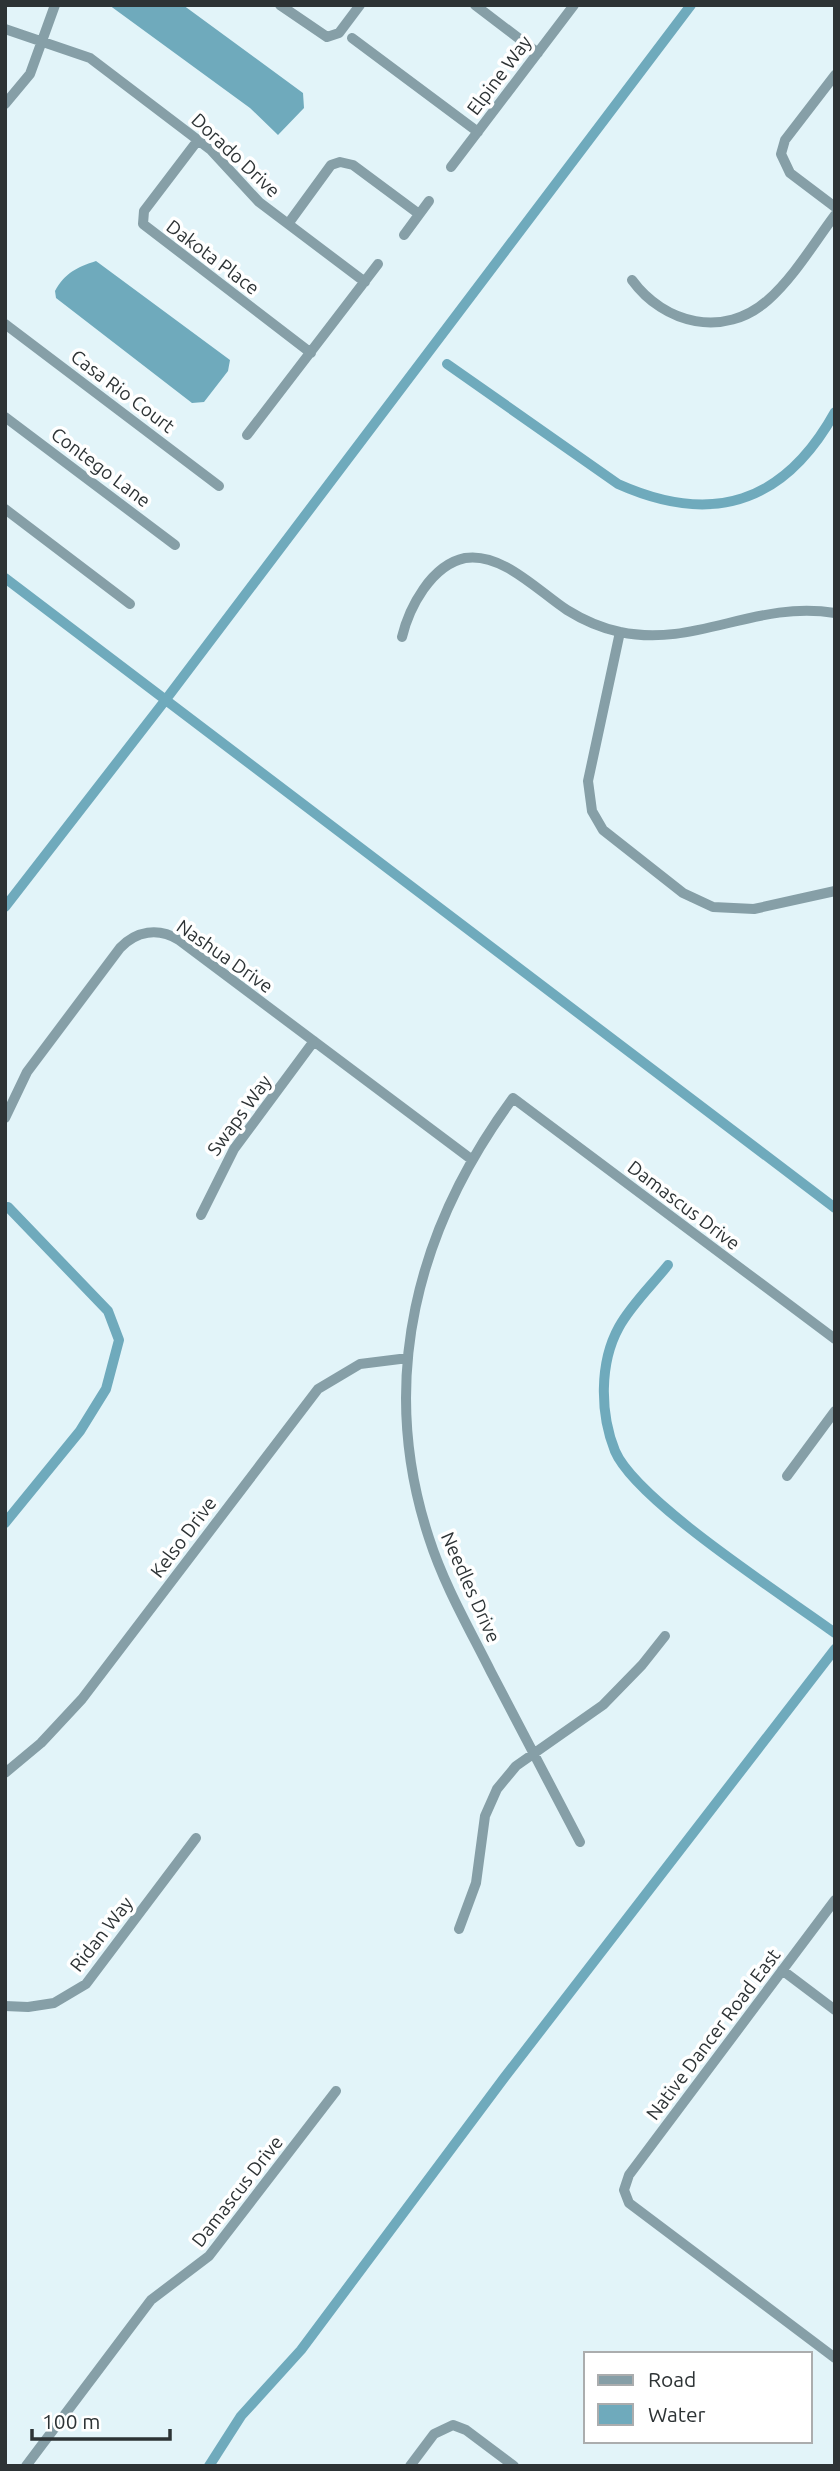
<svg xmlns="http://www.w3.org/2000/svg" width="840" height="2471" font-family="Ubuntu,sans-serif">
<rect width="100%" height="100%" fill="#e2f4f9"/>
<path fill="#6faabc" d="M109,5H183L303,93L304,108L278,135L250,108Z
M96,261L230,360L228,371L204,402L192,403L56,298L55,291C65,273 77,267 96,261Z"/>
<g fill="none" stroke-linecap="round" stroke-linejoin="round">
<path stroke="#6faabc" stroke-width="10" d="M447,364L618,484C712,526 784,504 835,412
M5,578L835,1208
M5,907L167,698L691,5
M668,1265C652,1285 631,1305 619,1327C599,1363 600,1414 615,1451C636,1501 786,1597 835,1633
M5,1523L80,1431L106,1389L119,1340L108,1311L8,1207
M209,2466L241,2416L301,2350L504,2078L835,1649"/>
<path stroke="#869fa7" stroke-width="10" d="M280,5L327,37L339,33L360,5
M475,5L538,53
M5,29L90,58L211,150L259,202L365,282
M352,38L478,132
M835,75L785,140L781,154L790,173L835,207
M5,104L30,74L55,5
M198,140L144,211L143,224L311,353
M451,167L574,5
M288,224L331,165L340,162L353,165L419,214
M404,235L429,201
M632,280C664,324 724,339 768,300C794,277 814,243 835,215
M5,324L219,486
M5,417L175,545
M247,435L378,264
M5,509L130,604
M620,632L588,781L592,811L603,830L683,893L713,907L754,909L835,891
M402,637C409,608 431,565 465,558C502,552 538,591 567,610C583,620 601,628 620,632C696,648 755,600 835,613
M5,1118L27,1072L120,948C136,931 158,927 179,940L471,1159
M201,1215L234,1149L314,1041
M787,1476L835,1411
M5,1773L41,1743L82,1699L318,1389L360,1364L408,1358
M580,1842C550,1785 521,1729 491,1672C469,1628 444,1585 429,1538C377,1380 417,1228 513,1098L835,1339
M835,1900L629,2175L624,2190L629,2203L835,2358
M459,1929L476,1883L485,1816L497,1789L516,1766L603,1705L642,1665L665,1636
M782,1970L835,2010
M5,2006L28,2007L54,2003L86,1984L196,1838
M26,2466L151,2300L209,2256L336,2091
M410,2466L434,2434L453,2425L466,2430L514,2466"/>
</g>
<g text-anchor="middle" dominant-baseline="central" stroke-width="7" stroke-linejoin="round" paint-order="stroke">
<g font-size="19" fill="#2d3335" stroke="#fff">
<text transform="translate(499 75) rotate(-53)">Elpine Way</text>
<text transform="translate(236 155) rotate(43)">Dorado Drive</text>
<text transform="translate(213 257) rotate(37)">Dakota Place</text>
<text transform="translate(123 391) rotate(37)">Casa Rio Court</text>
<text transform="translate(101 467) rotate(37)">Contego Lane</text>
<text transform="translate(225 956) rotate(35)">Nashua Drive</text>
<text transform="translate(239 1115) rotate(-54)">Swaps Way</text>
<text transform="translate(684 1205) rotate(37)">Damascus Drive</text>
<text transform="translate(183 1537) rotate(-53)">Kelso Drive</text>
<text transform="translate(471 1587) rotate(66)">Needles Drive</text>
<text transform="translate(101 1934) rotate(-52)">Ridan Way</text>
<text transform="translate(713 2034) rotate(-53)">Native Dancer Road East</text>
<text transform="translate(237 2191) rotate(-52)">Damascus Drive</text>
</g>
</g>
<rect width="840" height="2471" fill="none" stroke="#2d3335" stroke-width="14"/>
<rect x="584" y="2352" width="228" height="91" fill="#ffffff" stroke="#abadae" stroke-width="2"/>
<rect x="598" y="2375" width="35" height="10" fill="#869fa7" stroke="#abadae" stroke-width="2"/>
<text x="648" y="2387" font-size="21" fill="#2d3335">Road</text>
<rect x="598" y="2404" width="35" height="21" fill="#6faabc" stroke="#abadae" stroke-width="2"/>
<text x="648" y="2422" font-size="21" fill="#2d3335">Water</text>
<path d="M32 2429v10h138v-10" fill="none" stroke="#2d3335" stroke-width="3.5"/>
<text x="42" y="2429" font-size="21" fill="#2d3335" stroke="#ffffff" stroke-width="5" paint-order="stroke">100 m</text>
</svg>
